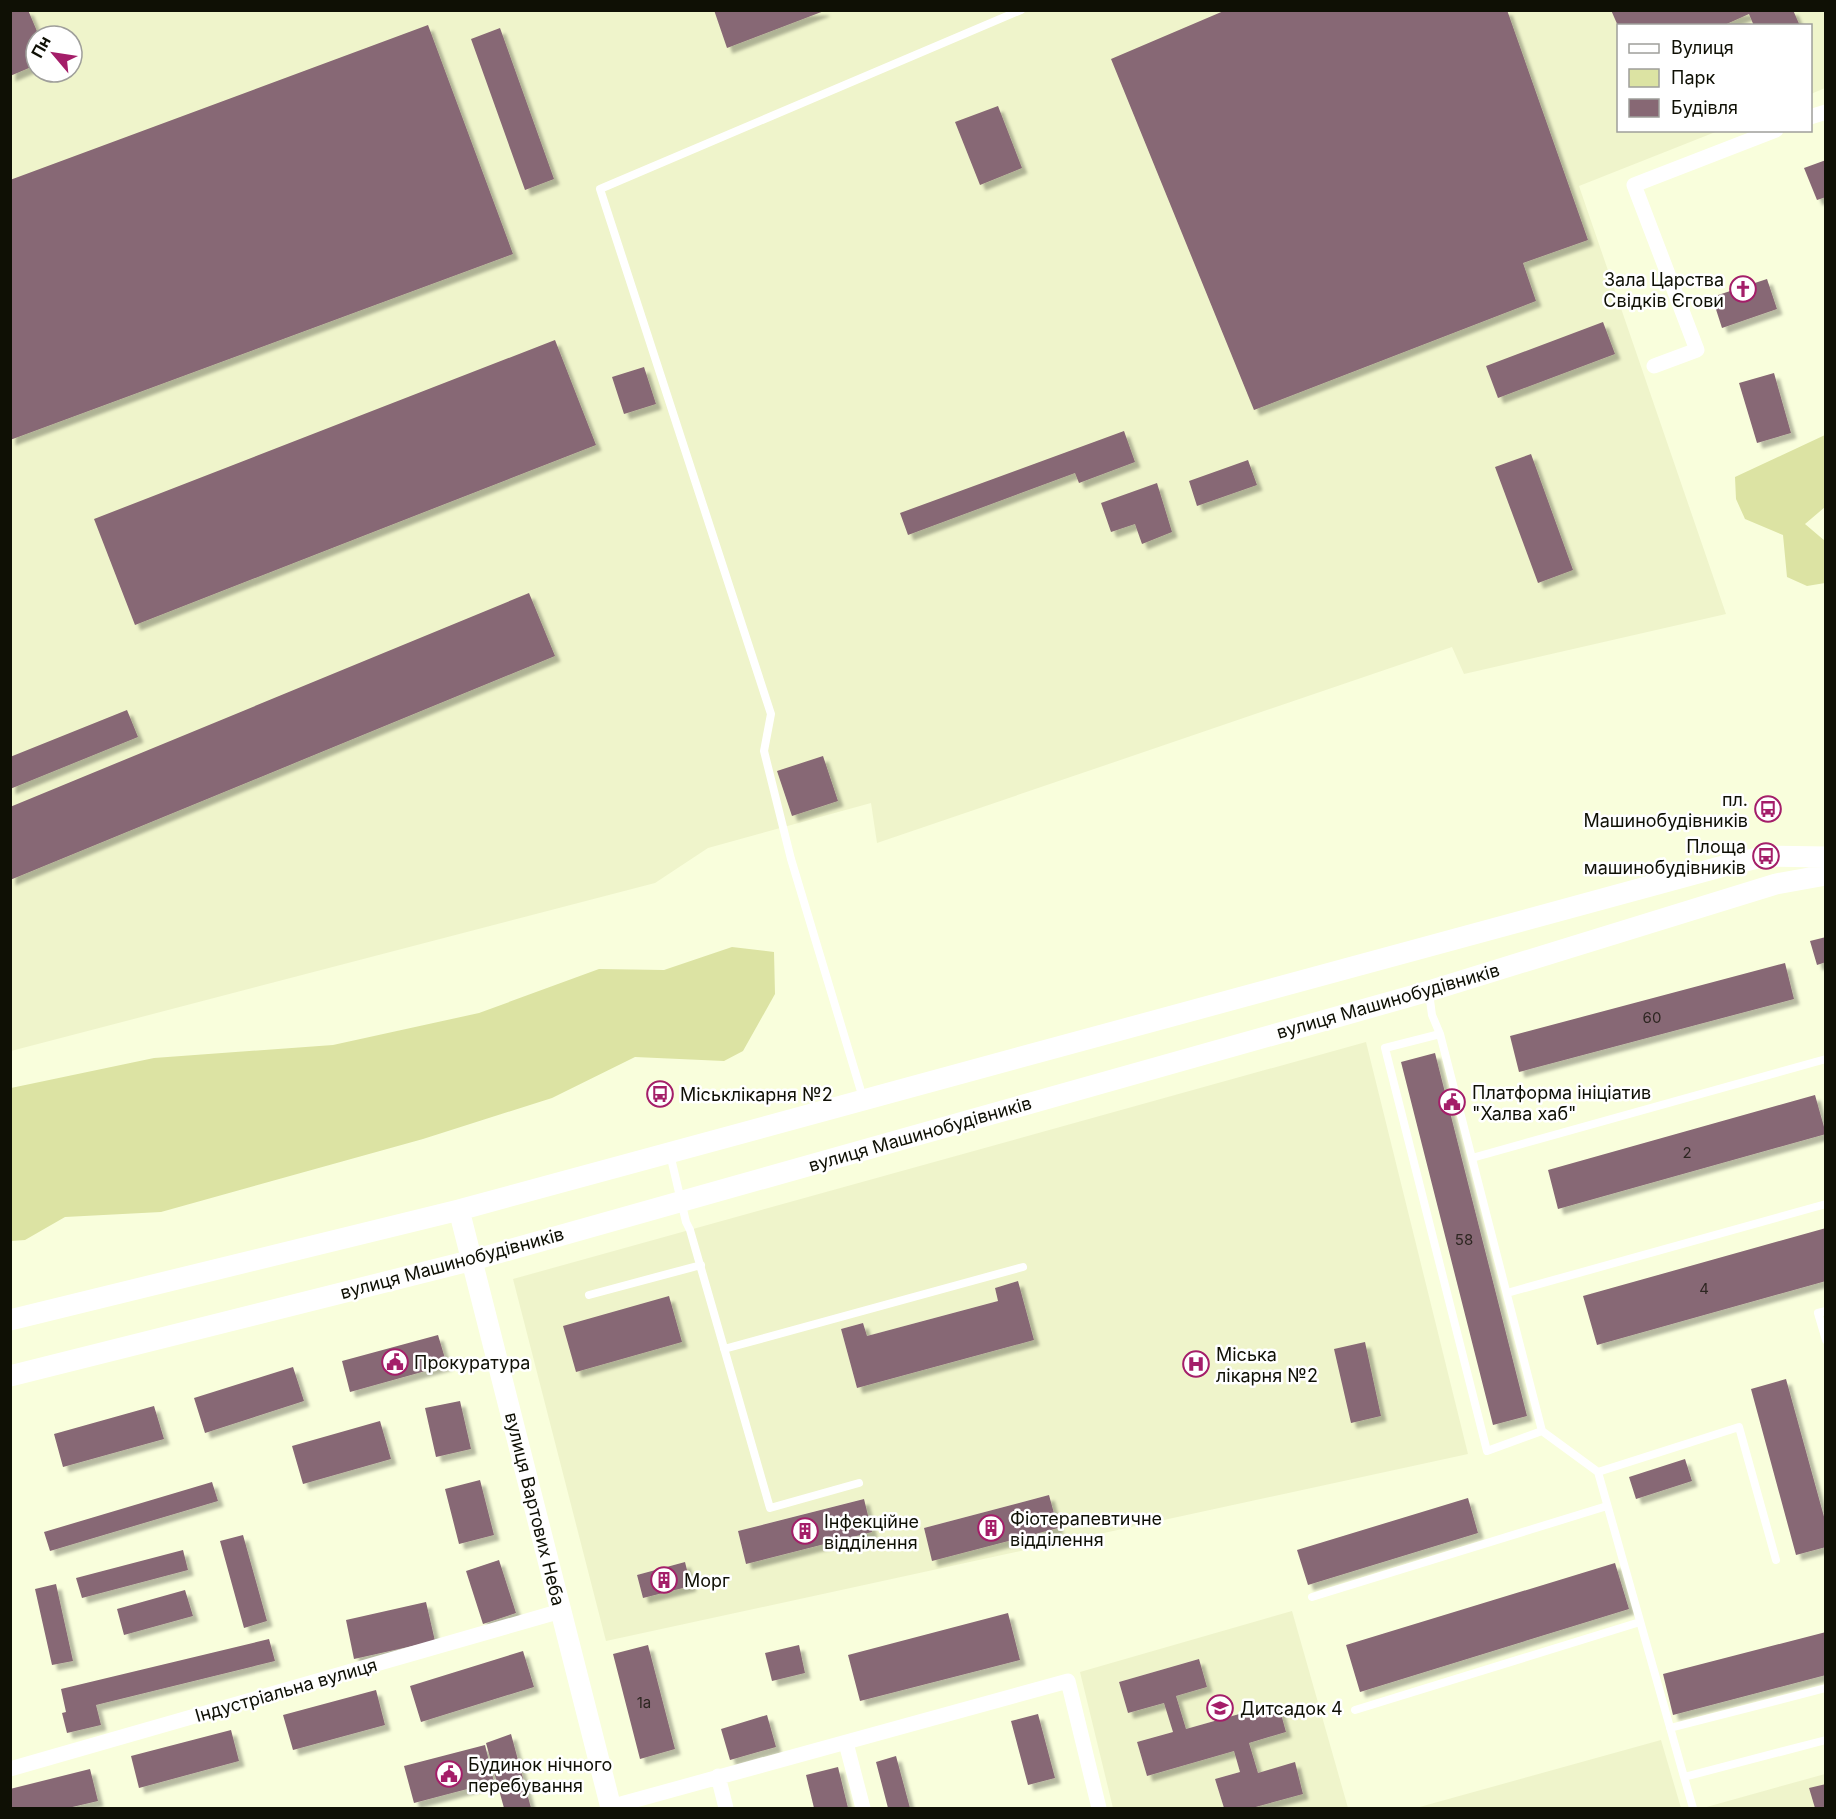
<svg xmlns="http://www.w3.org/2000/svg" width="1836" height="1819" font-family="Inter,sans-serif">
<defs>
<filter id="shadow"><feDropShadow dx="5.5" dy="5.5" stdDeviation="1.5" flood-color="#0004"/></filter>
</defs>
<rect width="100%" height="100%" fill="#f9fedc"/>
<path fill="#eff4cb" fill-rule="evenodd" d="M11,11H1825V88L1811,94L1810,26H1618V130L1718,131L1579,186L1726,614L1464,674L1452,647L877,843L871,803L708,848L655,883L11,1051ZM36,36H72V72H36Z
M1366,1042L1468,1454L606,1641L513,1279ZM1018,1281L1034,1340L857,1388L841,1329L863,1323L867,1336L998,1301L995,1288ZM1049,1495L1058,1528L932,1560L924,1528ZM863,1499L872,1532L746,1564L738,1531ZM685,1562L691,1586L643,1598L637,1575Z
M1292,1611L1348,1808H1252L1303,1793L1295,1763L1258,1773L1249,1743L1286,1732L1278,1703L1186,1729L1176,1696L1207,1687L1199,1659L1119,1682L1128,1713L1165,1703L1173,1732L1137,1742L1147,1776L1234,1751L1240,1772L1215,1779L1224,1808H1113L1080,1672Z
M1661,1740L1681,1808H1416Z
M1825,1774V1808H1703Z"/>
<path fill="#dce3a3" d="M1825,435V507L1805,524L1825,541V583L1807,586L1787,577L1783,535L1745,519L1736,499L1735,477Z
M732,947L774,952L775,994L743,1051L724,1061L635,1057L552,1098L423,1139L161,1212L65,1217L25,1240L11,1241V1088L154,1058L333,1045L479,1013L599,969L664,970Z"/>
<path fill="#876874" filter="url(#shadow)" d="M10,10H28L39,36H36V65L10,76Z
M714,10H824V11L727,48Z
M1226,10H1507L1588,240L1523,263L1536,301L1254,410L1111,59Z
M1611,10H1793L1800,26H1754L1749,14L1722,26H1618Z
M428,25L513,254L10,440V180Z
M500,28L554,179L525,190L471,39Z
M998,106L1022,168L980,185L955,122Z
M1826,160V197L1817,200L1804,168Z
M1767,279L1777,309L1722,328L1712,297Z
M1603,322L1615,354L1498,398L1486,366Z
M555,340L596,445L135,625L94,519Z
M644,367L656,404L624,414L612,377Z
M1774,373L1791,433L1757,443L1739,383Z
M1124,431L1135,462L1079,483L1075,473L908,535L900,513Z
M1531,454L1573,570L1538,583L1495,467Z
M1248,460L1257,485L1197,506L1189,481Z
M1157,483L1172,532L1142,544L1135,524L1111,532L1101,503Z
M529,593L555,656L10,880V807Z
M127,710L138,737L10,789V757Z
M823,756L838,801L792,816L777,771Z
M1826,937V962L1817,965L1810,941Z
M1785,963L1794,999L1519,1072L1510,1036Z
M1435,1053L1527,1416L1493,1425L1401,1062Z
M1815,1095L1826,1134L1558,1209L1548,1170Z
M1826,1228V1281L1597,1345L1583,1296Z
M1018,1281L1034,1340L857,1388L841,1329L863,1323L867,1336L998,1301L995,1288Z
M669,1296L682,1342L576,1372L563,1326Z
M438,1335L447,1365L350,1392L342,1361Z
M1365,1342L1381,1416L1351,1423L1334,1349Z
M293,1367L304,1401L205,1433L194,1398Z
M1786,1379L1826,1524V1547L1796,1555L1751,1389Z
M460,1401L471,1449L436,1457L425,1408Z
M154,1406L164,1439L63,1467L54,1434Z
M380,1421L391,1459L303,1484L292,1446Z
M1685,1459L1692,1481L1636,1499L1629,1477Z
M480,1480L494,1535L459,1544L445,1489Z
M212,1482L218,1501L50,1551L44,1532Z
M1049,1495L1058,1528L932,1561L924,1528Z
M1468,1498L1478,1533L1308,1585L1297,1550Z
M864,1499L872,1532L746,1564L738,1531Z
M243,1535L267,1621L244,1628L220,1541Z
M183,1550L188,1570L82,1598L76,1578Z
M499,1560L516,1613L483,1624L466,1571Z
M685,1562L691,1586L643,1598L637,1575Z
M1615,1563L1629,1609L1360,1692L1346,1645Z
M56,1584L73,1661L52,1665L35,1589Z
M185,1590L193,1616L124,1635L117,1609Z
M426,1602L435,1641L354,1659L346,1620Z
M1008,1613L1020,1660L860,1701L848,1655Z
M1826,1632V1675L1673,1715L1663,1674Z
M269,1639L275,1661L96,1705L101,1725L67,1733L62,1713L66,1712L61,1689Z
M648,1645L675,1749L640,1759L613,1654Z
M799,1645L805,1673L772,1681L765,1653Z
M523,1651L534,1687L421,1722L410,1686Z
M1199,1659L1207,1687L1176,1696L1186,1729L1278,1703L1286,1732L1249,1743L1258,1773L1295,1762L1303,1794L1252,1808H1224L1215,1779L1240,1772L1234,1751L1147,1776L1137,1742L1173,1732L1164,1703L1128,1713L1119,1682Z
M376,1690L385,1725L293,1750L283,1715Z
M1038,1714L1055,1778L1028,1785L1011,1721Z
M767,1715L776,1747L730,1760L721,1729Z
M231,1730L239,1761L139,1788L131,1756Z
M511,1734L531,1808H504L486,1743Z
M485,1745L494,1782L414,1803L404,1766Z
M896,1756L910,1808H888L876,1762Z
M838,1767L848,1808H814L806,1775Z
M90,1769L98,1801L68,1808H10V1789Z
M1826,1784V1808H1815L1809,1788Z"/>
<g fill="none" stroke-linecap="round" stroke-linejoin="round">
<path stroke="#fff" stroke-width="8" d="M1429,993L1432,1015L1440,1034L1542,1431L1598,1472
M1440,1034L1385,1048L1487,1451L1542,1431
M863,1098L791,859L764,751L771,714L600,189L1021,10
M670,1154L686,1222L690,1230L770,1508L859,1483
M1472,1158L1826,1059
M1507,1293L1826,1204
M589,1295L701,1265
M1826,1311L1818,1313L1826,1340
M724,1349L1023,1267
M1776,1560L1739,1427L1598,1472L1684,1777L1826,1740
M1312,1597L1607,1506
M1355,1710L1640,1622
M1670,1728L1826,1688
M1684,1777L1693,1808"/>
<path stroke="#fff" stroke-width="15" d="M1810,117L1826,112
M1654,366L1697,350L1634,185L1776,130
M846,1743L863,1808
M10,1769L561,1611
M718,1776L726,1808
M610,1807L1068,1681L1099,1808"/>
<path stroke="#fff" stroke-width="21" d="M459,1210L611,1808
M10,1320L459,1210L1720,867L1766,856L1826,857
M10,1376L477,1259L1429,991L1776,884L1826,875"/>
</g>
<defs>
<g id="church-ring" transform="scale(1.35)"><circle r="9.5" fill="#fff" stroke="#a41e69" stroke-width="1.5"/><path d="M-1.2-6h2.4v3.5h3.3v2.4h-3.3V6h-2.4V-.1h-3.3v-2.4h3.3Z" fill="#a41e69"/></g>
<g id="bus-ring" transform="scale(1.35)"><circle r="9.5" fill="#fff" stroke="#a41e69" stroke-width="1.5"/><path d="M-5-6H5V4H4V6H2V4H-2V6H-4V4H-5ZM-3.5-4V0h7V-4ZM-3.5 1.2v1.5H-2V1.2ZM2 1.2v1.5H3.5V1.2Z" fill="#a41e69"/></g>
<g id="civic-ring" transform="scale(1.35)"><circle r="9.5" fill="#fff" stroke="#a41e69" stroke-width="1.5"/><path d="M-.6-6.5H3V-4.5H.6V-3L4-1V1h2V6H-6V1h2V-1L-.6-3ZM-1.2 2.5V6h2.4V2.5Z" fill="#a41e69"/></g>
<g id="hospital-ring" transform="scale(1.35)"><circle r="9.5" fill="#fff" stroke="#a41e69" stroke-width="1.5"/><path d="M-5-5h3v3.5h4V-5h3V5h-3V1.5h-4V5h-3Z" fill="#a41e69"/></g>
<g id="building-ring" transform="scale(1.35)"><circle r="9.5" fill="#fff" stroke="#a41e69" stroke-width="1.5"/><path d="M-4-6H4V6H1V3H-1V6H-4ZM-2.5-4.3h1.7v1.8h-1.7ZM.8-4.3h1.7v1.8H.8ZM-2.5-1h1.7V.8h-1.7ZM.8-1h1.7V.8H.8Z" fill="#a41e69"/></g>
<g id="school-ring" transform="scale(1.35)"><circle r="9.5" fill="#fff" stroke="#a41e69" stroke-width="1.5"/><path d="M0-5L7-2L0 1L-7-2ZM-4 1L0 2.5L4 1V4Q0 6-4 4Z" fill="#a41e69"/></g>
</defs>
<g fill-rule="evenodd">
<use href="#church-ring" x="1743" y="289"/>
<use href="#bus-ring" x="1768" y="809"/>
<use href="#bus-ring" x="1766" y="856"/>
<use href="#bus-ring" x="660" y="1094"/>
<use href="#civic-ring" x="1452" y="1102"/>
<use href="#civic-ring" x="395" y="1362"/>
<use href="#hospital-ring" x="1196" y="1364"/>
<use href="#building-ring" x="991" y="1528"/>
<use href="#building-ring" x="805" y="1531"/>
<use href="#building-ring" x="664" y="1580"/>
<use href="#school-ring" x="1220" y="1708"/>
<use href="#civic-ring" x="449" y="1774"/>
</g>
<g text-anchor="middle" dominant-baseline="central" stroke-width="5" stroke-linejoin="round" paint-order="stroke">
<g font-size="15" fill="#2d2621">
<text x="1652" y="1017">60</text>
<text x="1687" y="1152">2</text>
<text x="1464" y="1239">58</text>
<text x="1704" y="1288">4</text>
<text x="644" y="1702">1а</text>
</g>
<g font-size="18" fill="#0f1005" stroke="#fff" text-anchor="start">
<text x="1724" y="279" text-anchor="end">Зала Царства<tspan x="1724" dy="21">Свідків Єгови</tspan></text>
<text x="1748" y="799" text-anchor="end">пл.<tspan x="1748" dy="21">Машинобудівників</tspan></text>
<text x="1746" y="846" text-anchor="end">Площа<tspan x="1746" dy="21">машинобудівників</tspan></text>
<text x="1472" y="1092">Платформа ініціатив<tspan x="1472" dy="21">"Халва хаб"</tspan></text>
<text x="680" y="1094">Міськлікарня №2</text>
<text x="1216" y="1354">Міська<tspan x="1216" dy="21">лікарня №2</tspan></text>
<text x="414" y="1362">Прокуратура</text>
<text x="1010" y="1518">Фіотерапевтичне<tspan x="1010" dy="21">відділення</tspan></text>
<text x="824" y="1521">Інфекційне<tspan x="824" dy="21">відділення</tspan></text>
<text x="684" y="1580">Морг</text>
<text x="1240" y="1708">Дитсадок 4</text>
<text x="468" y="1764">Будинок нічного<tspan x="468" dy="21">перебування</tspan></text>
</g>
<g font-size="18" fill="#0f1005" stroke="#fff">
<text transform="translate(1388 1001) rotate(-16)">вулиця Машинобудівників</text>
<text transform="translate(920 1134) rotate(-16)">вулиця Машинобудівників</text>
<text transform="translate(452 1263) rotate(-15)">вулиця Машинобудівників</text>
<text transform="translate(535 1509) rotate(76)">вулиця Вартових Неба</text>
<text transform="translate(286 1690) rotate(-16)">Індустріальна вулиця</text>
</g>
</g>
<rect width="1836" height="1819" fill="none" stroke="#0f1005" stroke-width="24"/>
<rect x="1617" y="24" width="195" height="108" fill="#ffffff" stroke="#9f9f9b" stroke-width="1.5"/>
<rect x="1629" y="44" width="30" height="9" fill="#ffffff" stroke="#9f9f9b" stroke-width="1.5"/>
<text x="1671" y="54" font-size="18" fill="#0f1005">Вулиця</text>
<rect x="1629" y="69" width="30" height="18" fill="#dce3a3" stroke="#9f9f9b" stroke-width="1.5"/>
<text x="1671" y="84" font-size="18" fill="#0f1005">Парк</text>
<rect x="1629" y="99" width="30" height="18" fill="#876874" stroke="#9f9f9b" stroke-width="1.5"/>
<text x="1671" y="114" font-size="18" fill="#0f1005">Будівля</text>
<g transform="translate(54 54) rotate(299)"><circle r="28" fill="#ffffff" stroke="#9f9f9b" stroke-width="1.5"/>
<path d="M0-4.5L10 22L0 15L-10 22Z" fill="#a41e69"/>
<text y="-9" font-size="16" font-weight="bold" text-anchor="middle" fill="#0f1005">Пн</text>
</g>
</svg>
